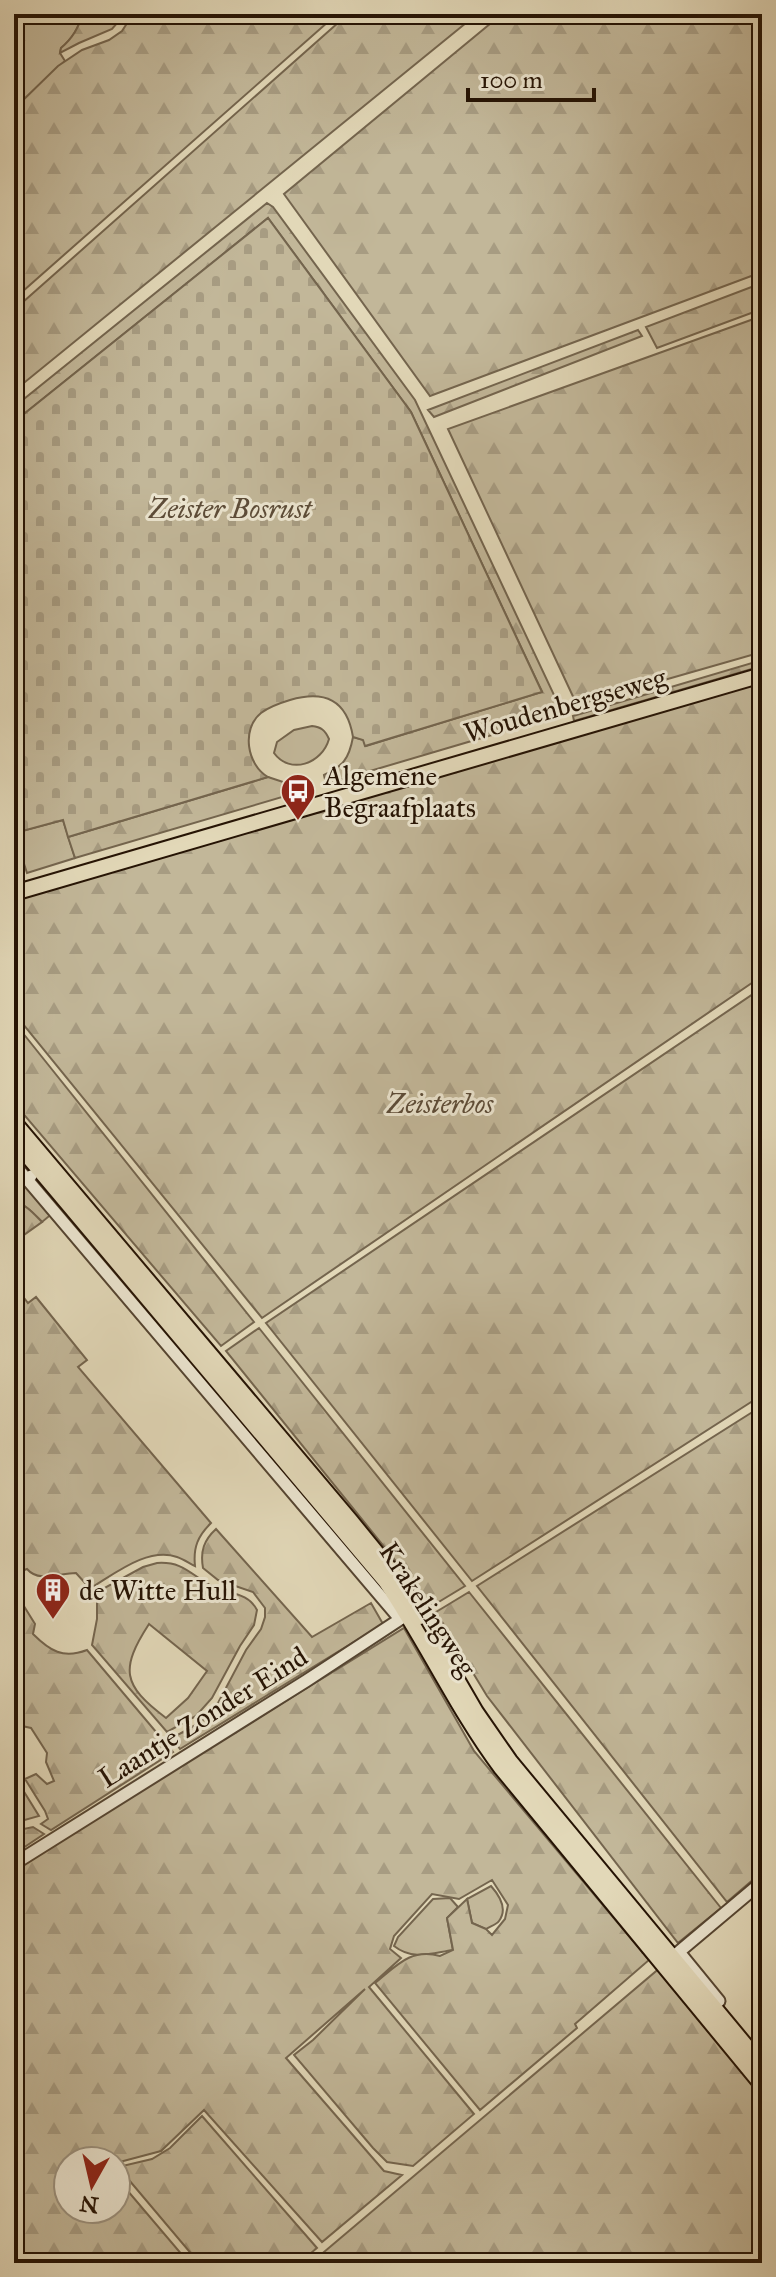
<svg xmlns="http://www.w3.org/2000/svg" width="776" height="2277" font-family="'IM FELL Great Primer',serif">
<defs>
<pattern id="forest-firs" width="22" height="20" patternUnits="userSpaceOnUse" patternTransform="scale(2)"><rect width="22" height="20" fill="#c2b799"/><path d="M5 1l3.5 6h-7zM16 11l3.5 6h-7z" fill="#a79c82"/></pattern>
<pattern id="cemetery-stones" width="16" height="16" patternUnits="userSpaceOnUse" patternTransform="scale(2)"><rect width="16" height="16" fill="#c2b799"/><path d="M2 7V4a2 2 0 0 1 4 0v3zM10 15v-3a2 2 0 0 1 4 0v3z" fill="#a79c82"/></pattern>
</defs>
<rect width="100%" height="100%" fill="#e2d8b8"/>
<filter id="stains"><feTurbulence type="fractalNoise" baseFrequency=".0025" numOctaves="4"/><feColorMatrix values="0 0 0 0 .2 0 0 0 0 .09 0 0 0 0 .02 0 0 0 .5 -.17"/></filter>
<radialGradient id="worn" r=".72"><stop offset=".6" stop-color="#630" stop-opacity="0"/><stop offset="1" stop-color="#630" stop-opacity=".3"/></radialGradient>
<path fill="#c2b799" stroke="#74654e" stroke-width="2" d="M14,14H23L25,18L33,19L37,14H83C78,28 73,38 61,48L60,53L65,61L14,109V60H16L24,41L14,36Z
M312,726C321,727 325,730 329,739C322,764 290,775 274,753L277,742L294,730Z
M63,820L75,858L27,873L14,833Z
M35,1182H41L189,1351L181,1355Z
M28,1184L54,1212L42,1222C34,1214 26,1204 14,1202V1190Z
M491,1886C499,1895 508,1909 499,1921C496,1925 491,1926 486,1929L472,1923L467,1899Z
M450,1898L458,1907L447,1918L453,1950C432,1953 413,1961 394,1946L398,1937L433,1899Z"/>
<path fill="url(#forest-firs)" stroke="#74654e" stroke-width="2" fill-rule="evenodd" d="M83,14H125L112,29L79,43L60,53L61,48C73,38 78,28 83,14Z
M133,14H337L14,299V109L58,66L82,50L109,40L122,31Z
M348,14H477L14,391V310Z
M502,14H762V272L430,396L284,194Z
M267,203L273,207L415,400L563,714L326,784L324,775C343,766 349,759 353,737L364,740L366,746L542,692L411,412L268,218L14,422V407Z
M762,283V309L657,348L646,327Z
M762,316V652L577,705L448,429Z
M638,330L642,336L434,417L428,410Z
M762,660V666L574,721L573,716Z
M762,680V976L262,1318L14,1013V898Z
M268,777L289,784L301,783L306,790L75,858L68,837Z
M762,988V1395L472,1581L266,1323Z
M14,1022L254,1322L221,1346L14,1103Z
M14,1202C26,1204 34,1214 42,1222L14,1242Z
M14,1285L28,1303L36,1297L87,1360L78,1367L211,1523C198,1536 193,1547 195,1566C189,1563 183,1559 177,1557C149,1547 117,1572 94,1586L86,1584L76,1573C59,1573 39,1583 27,1569L19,1572L22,1603L35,1624L33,1634C50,1651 63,1659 87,1650L173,1752L51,1830L41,1824L48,1819L45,1811L25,1779L36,1774L47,1784L54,1781L46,1762L47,1753L31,1728L22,1726L14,1719Z
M259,1328L465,1586L432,1606L226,1351Z
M762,1406V1872L727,1902L477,1586Z
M216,1529L312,1637L371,1603L383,1624L180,1749L172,1738L201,1722L218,1703L246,1650L261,1629L265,1617V1608L253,1592L218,1580L203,1568C200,1551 204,1540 216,1529Z
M157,1563C185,1561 192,1577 214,1587C231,1594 248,1593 257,1610L254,1625L240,1646L212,1698L196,1716L167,1732L92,1645L97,1619V1592L143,1567ZM149,1624L207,1671L188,1698L166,1718C122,1685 120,1669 149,1624Z
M469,1592L721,1908L678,1943L487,1696L436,1612Z
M404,1628L474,1751L649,1960L575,2024L577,2028L480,2110L375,1983C397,1965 411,1948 440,1956L453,1950L447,1918L467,1899L472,1923L486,1929L492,1935L505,1919L508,1905L492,1880L459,1899L432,1894L394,1936L390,1949L401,1958L369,1987L474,2114L413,2166L387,2162L373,2148L294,2055L313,2040L365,1989L286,2058L384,2171L402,2175L322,2242L204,2110L161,2151L116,2163V2161H68V2209H116V2177L189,2263H14V1869Z
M18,1782L39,1816L14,1823V1785Z
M33,1827L44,1834L14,1854V1831Z
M661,1967L762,2089V2263H311Z
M202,2116L317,2248L299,2263H199L118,2167L152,2159L170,2148Z"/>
<path fill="url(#cemetery-stones)" stroke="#74654e" stroke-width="2" d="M268,218L411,412L542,692L365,746L363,740L353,737C347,700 325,690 290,700C280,703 270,706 261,713C241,729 247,765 268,777L68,837L63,820L15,833L18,849L14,850V422Z"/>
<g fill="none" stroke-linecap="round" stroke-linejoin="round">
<g stroke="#544431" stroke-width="15">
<path id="minor" d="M14,1164L400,1619
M14,1185L31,1176
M14,1864L306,1681L405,1616
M679,1952L719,2001
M668,1961L762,1882"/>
</g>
<g stroke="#251304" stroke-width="18">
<path id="major" d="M14,893L762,675
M14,1122L351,1521L398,1579L420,1617
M14,1140L386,1582C427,1643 457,1709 501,1768L762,2085
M433,1638L476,1712L510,1761L762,2065"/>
</g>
<use href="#minor" stroke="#ece6d1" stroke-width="11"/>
<use href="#major" stroke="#e2d8b8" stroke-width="14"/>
</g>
<defs>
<g id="bus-pin" transform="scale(1.8)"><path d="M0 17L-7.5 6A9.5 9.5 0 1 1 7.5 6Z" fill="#8f2418" stroke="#ece6d1"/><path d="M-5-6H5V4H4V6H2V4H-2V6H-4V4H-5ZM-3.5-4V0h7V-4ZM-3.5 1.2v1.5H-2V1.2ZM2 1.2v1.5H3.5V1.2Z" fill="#fff"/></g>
<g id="building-pin" transform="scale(1.8)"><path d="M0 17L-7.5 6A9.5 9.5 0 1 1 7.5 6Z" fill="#8f2418" stroke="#ece6d1"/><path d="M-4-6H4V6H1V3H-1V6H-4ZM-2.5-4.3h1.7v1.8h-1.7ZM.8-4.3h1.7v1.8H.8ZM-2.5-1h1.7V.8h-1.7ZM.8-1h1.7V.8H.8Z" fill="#fff"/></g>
</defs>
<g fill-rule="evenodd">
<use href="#bus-pin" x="298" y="791"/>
<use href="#building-pin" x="53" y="1590"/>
</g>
<g text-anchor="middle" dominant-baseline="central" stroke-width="6" stroke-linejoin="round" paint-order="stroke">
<g font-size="28" font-style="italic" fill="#5c4c38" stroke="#ece6d1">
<text x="230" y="508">Zeister Bosrust</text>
<text x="440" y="1103">Zeisterbos</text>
</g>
<g font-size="28" fill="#251304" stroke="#ece6d1">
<text transform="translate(565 705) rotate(-16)">Woudenbergseweg</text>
<text transform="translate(428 1609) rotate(57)">Krakelingweg</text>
<text transform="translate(203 1717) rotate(-32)">Laantje Zonder Eind</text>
</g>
<g font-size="28" fill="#251304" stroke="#ece6d1" text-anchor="start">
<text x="324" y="775">Algemene<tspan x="324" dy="32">Begraafplaats</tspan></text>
<text x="79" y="1590">de Witte Hull</text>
</g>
</g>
<rect width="776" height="2277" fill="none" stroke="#e2d8b8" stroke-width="48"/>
<rect x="16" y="16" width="744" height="2245" fill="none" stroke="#251304" stroke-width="4"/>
<rect x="24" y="24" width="728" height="2229" fill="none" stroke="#251304" stroke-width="2"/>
<g transform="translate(92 2185) rotate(188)"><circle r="38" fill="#ece6d1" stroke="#9c927f" stroke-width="2"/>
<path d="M0-6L14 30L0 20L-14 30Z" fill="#8f2418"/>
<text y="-12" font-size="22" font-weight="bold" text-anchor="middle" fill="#251304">N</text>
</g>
<path d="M468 88v12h126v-12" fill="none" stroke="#251304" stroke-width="4"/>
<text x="480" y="88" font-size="24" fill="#251304" stroke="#ece6d1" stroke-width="6" paint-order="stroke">100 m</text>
<rect width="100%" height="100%" filter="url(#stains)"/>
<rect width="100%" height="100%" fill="url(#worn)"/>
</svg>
